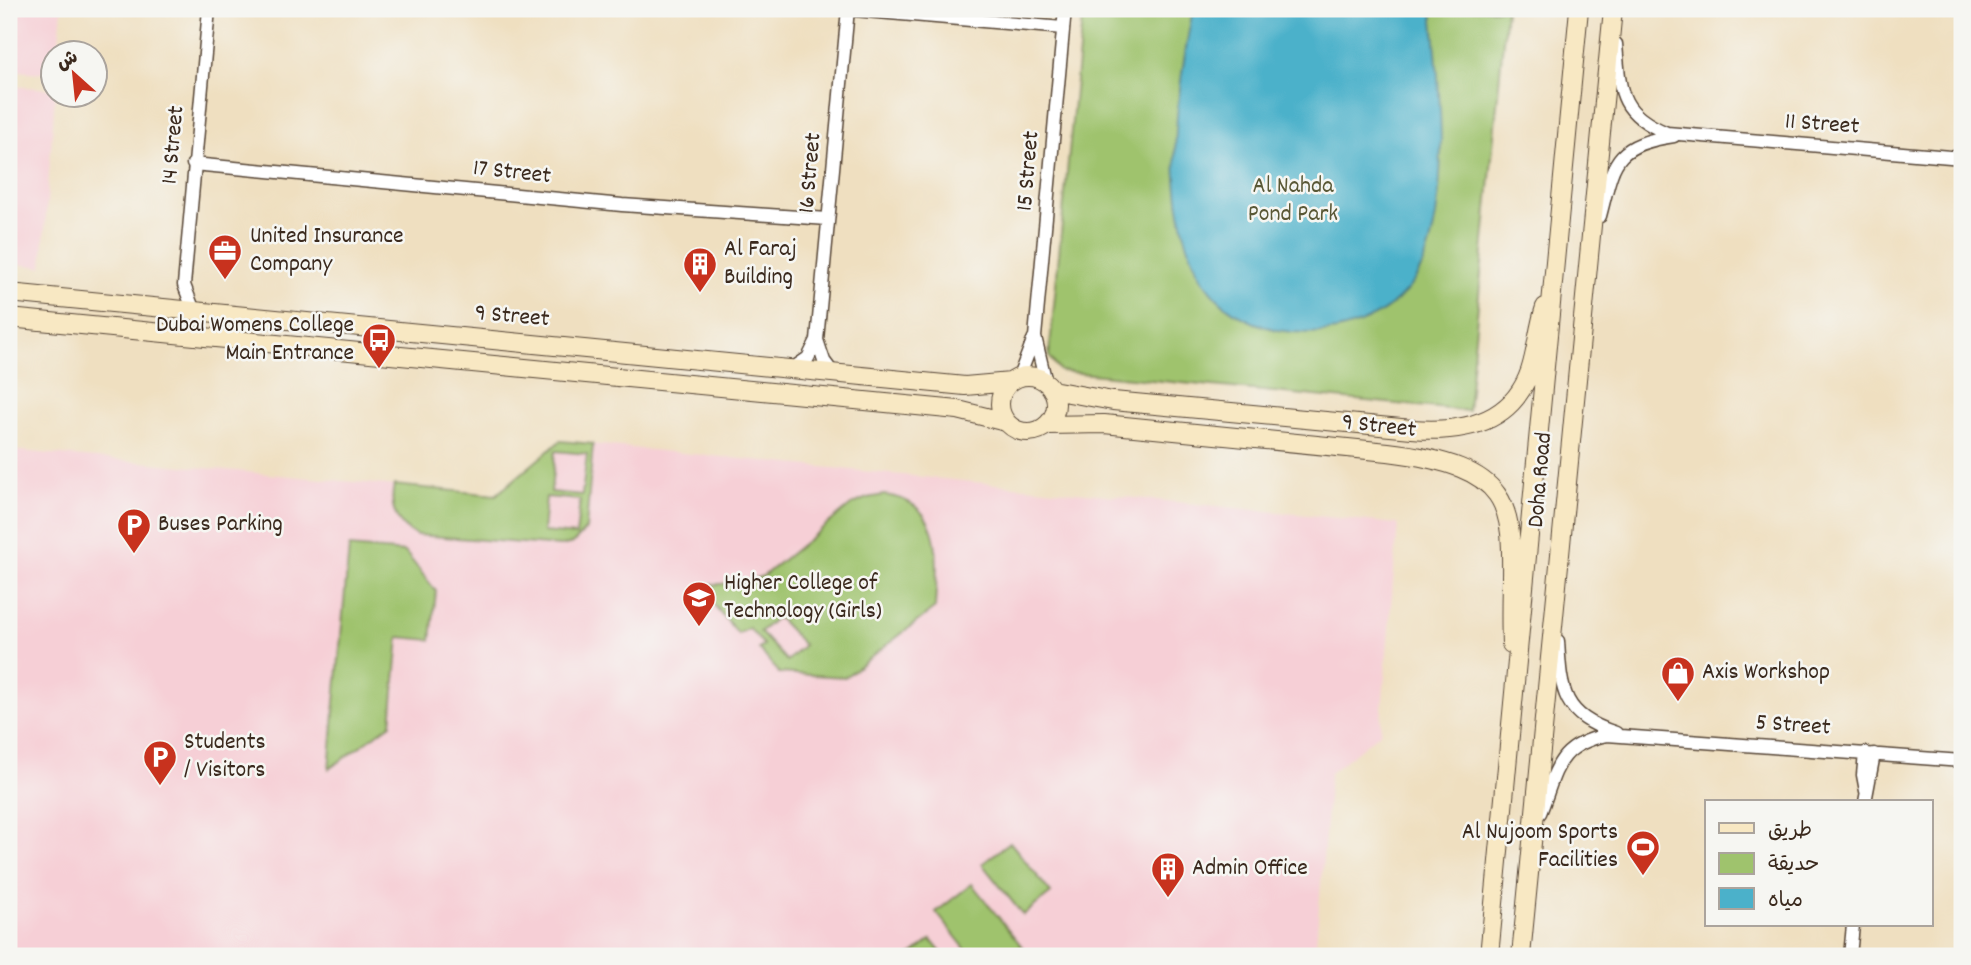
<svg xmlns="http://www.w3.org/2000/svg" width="1971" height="965" font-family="Dekko,'Playpen Sans Arabic',sans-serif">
<rect width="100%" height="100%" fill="#f6f6f2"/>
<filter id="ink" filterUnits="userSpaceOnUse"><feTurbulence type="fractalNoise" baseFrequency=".0143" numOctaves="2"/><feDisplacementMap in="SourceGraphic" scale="14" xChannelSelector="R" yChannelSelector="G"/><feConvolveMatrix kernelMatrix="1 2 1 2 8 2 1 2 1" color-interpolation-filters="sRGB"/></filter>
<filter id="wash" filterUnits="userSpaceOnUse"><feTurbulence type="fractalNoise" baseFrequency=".00686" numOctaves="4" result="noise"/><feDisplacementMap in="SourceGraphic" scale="28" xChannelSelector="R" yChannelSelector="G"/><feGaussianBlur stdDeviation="1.57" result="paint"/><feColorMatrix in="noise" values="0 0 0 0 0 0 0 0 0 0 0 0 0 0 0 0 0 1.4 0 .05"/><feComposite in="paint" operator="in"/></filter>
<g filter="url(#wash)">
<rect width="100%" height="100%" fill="#efdfc0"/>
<path fill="#f6cfd6" d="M9,9H62L58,52H52V74L9,70Z
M9,86L52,89L55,95L42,267L9,263Z
M560,441L1398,524L1380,733L1330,773L1315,956H9V450L496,495Z"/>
<path fill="#9fc36d" stroke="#6d7646" stroke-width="2" fill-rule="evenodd" d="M1083,9H1506L1468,411L1060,371L1049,356Z
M560,441L593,444L586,529L573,543L561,546L417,535C396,527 389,506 394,485L496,495ZM555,451L587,454L582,495L551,492ZM546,497L580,500L576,535L543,532Z
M884,495C947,502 937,562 935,608L845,677L779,673L759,649L764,645L749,628L738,634L705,594L709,585L744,582L763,576L851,505L867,498ZM777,617L804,645L787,661L760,632Z
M349,547L405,552L436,591L431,640L399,637L391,724L329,769Z
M1010,842L1051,893L1023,915L982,864Z
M972,884L1024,949L1015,956H971L936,912Z
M931,940L944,956H910Z"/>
<path fill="#4bb1ca" stroke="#436e74" stroke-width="2" d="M1193,9H1432C1439,81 1452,198 1422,266C1384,352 1237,357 1197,269C1161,190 1177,92 1193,9Z"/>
</g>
<g filter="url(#ink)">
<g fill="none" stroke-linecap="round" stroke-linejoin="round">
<g stroke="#564536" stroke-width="15">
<path id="street" d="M842,9L1063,28
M1616,44C1620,90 1618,113 1667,133L1962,158
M193,164L622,205L828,219
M1600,216C1614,163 1612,145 1674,136
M194,311L184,285L209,9
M817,340L824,361L833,373
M792,369L808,358L817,340L848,9
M1019,377L1034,338
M1046,383L1035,337L1065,9
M1558,641C1561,692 1562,715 1616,733
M1865,753L1863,775L1866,791
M1865,802L1874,754
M1540,813C1557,771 1555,746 1607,735L1962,761
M1850,956L1853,925"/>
</g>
<g stroke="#564536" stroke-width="20">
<path id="secondary" d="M9,293L965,386L1011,382
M9,318L958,410L1006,422
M1000 404a28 28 0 1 1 56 0a28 28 0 1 1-56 0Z
M1052,390L1113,401L1412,429C1461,433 1512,424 1530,371C1537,350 1538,328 1545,307
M1047,425L1104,424L1388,452C1541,470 1506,525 1511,644
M1489,956L1579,9
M1521,956L1613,9"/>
</g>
<use href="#street" stroke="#fff" stroke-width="12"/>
<use href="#secondary" stroke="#f8e8c3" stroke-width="18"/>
</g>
</g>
<defs>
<g id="office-pin" transform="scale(1.75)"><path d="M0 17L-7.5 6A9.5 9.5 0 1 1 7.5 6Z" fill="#c8321e" stroke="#f6f6f2"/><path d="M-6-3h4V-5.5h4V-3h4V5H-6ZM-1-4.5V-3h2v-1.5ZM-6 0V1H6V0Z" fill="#fff"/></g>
<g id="building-pin" transform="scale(1.75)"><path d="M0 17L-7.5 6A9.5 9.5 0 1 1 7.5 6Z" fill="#c8321e" stroke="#f6f6f2"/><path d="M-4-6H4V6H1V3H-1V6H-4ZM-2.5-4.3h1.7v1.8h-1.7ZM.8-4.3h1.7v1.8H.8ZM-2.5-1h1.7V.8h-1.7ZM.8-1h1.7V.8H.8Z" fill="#fff"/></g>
<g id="bus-pin" transform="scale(1.75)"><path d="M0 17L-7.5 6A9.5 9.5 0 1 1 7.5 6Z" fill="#c8321e" stroke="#f6f6f2"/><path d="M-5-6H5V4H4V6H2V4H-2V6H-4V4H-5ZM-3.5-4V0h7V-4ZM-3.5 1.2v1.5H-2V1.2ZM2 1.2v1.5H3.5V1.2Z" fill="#fff"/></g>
<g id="parking-pin" transform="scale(1.75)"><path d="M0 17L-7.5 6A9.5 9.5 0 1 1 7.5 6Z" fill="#c8321e" stroke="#f6f6f2"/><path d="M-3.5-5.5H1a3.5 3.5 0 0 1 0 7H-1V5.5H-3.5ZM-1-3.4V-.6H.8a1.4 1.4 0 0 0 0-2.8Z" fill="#fff"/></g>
<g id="university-pin" transform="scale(1.75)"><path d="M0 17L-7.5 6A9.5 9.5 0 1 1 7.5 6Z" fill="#c8321e" stroke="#f6f6f2"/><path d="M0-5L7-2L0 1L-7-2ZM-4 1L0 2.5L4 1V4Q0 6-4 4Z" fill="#fff"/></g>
<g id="shop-pin" transform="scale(1.75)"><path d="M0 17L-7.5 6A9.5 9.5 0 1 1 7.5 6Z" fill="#c8321e" stroke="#f6f6f2"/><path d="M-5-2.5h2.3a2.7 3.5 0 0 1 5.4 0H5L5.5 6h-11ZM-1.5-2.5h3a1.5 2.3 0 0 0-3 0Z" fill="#fff"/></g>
<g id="stadium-pin" transform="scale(1.75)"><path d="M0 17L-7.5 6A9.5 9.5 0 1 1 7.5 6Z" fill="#c8321e" stroke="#f6f6f2"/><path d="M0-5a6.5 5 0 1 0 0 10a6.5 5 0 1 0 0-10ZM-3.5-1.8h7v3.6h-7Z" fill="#fff"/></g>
</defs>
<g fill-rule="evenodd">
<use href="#office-pin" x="225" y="251"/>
<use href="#building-pin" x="700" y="264"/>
<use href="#bus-pin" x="379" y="340"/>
<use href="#parking-pin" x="134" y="525"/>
<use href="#university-pin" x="699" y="598"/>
<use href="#shop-pin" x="1678" y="673"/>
<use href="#parking-pin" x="160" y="757"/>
<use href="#stadium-pin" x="1643" y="847"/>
<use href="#building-pin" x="1168" y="869"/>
</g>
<g text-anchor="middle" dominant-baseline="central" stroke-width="5" stroke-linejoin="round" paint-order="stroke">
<g font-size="24" fill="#3b2a1e" stroke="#f6f6f2">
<text transform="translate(1822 125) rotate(4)">11 Street</text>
<text transform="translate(174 145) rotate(-85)">14 Street</text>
<text transform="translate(1029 171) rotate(-85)">15 Street</text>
<text transform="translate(512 173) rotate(6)">17 Street</text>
<text transform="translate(811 173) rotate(-85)">16 Street</text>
<text transform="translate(512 317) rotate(5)">9 Street</text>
<text transform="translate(1379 427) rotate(6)">9 Street</text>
<text transform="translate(1541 480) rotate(-85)">Doha Road</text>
<text transform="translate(1793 726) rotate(4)">5 Street</text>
</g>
<g font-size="24" fill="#595836" stroke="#f6f6f2">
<text x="1293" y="187">Al Nahda<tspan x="1293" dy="28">Pond Park</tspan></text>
</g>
<g font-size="24" fill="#3b2a1e" stroke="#f6f6f2" text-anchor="start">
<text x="250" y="237">United Insurance<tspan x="250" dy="28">Company</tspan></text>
<text x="724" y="250">Al Faraj<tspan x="724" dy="28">Building</tspan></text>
<text x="354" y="326" text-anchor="end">Dubai Womens College<tspan x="354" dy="28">Main Entrance</tspan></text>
<text x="158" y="525">Buses Parking</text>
<text x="724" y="584">Higher College of<tspan x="724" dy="28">Technology (Girls)</tspan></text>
<text x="1702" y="673">Axis Workshop</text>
<text x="184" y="743">Students<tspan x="184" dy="28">/ Visitors</tspan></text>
<text x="1618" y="833" text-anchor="end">Al Nujoom Sports<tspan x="1618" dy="28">Facilities</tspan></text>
<text x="1192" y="869">Admin Office</text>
</g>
</g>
<rect width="1971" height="965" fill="none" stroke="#f6f6f2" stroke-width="35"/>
<rect x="1705" y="800" width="228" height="126" fill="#f6f6f2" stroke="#aba49d" stroke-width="2"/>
<rect x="1719" y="823" width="35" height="10" fill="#f8e8c3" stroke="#aba49d" stroke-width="2"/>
<text x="1768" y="836" font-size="21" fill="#3b2a1e">طريق</text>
<rect x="1719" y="853" width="35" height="21" fill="#9fc36d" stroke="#aba49d" stroke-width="2"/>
<text x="1768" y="870" font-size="21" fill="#3b2a1e">حديقة</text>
<rect x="1719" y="888" width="35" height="21" fill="#4bb1ca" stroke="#aba49d" stroke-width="2"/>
<text x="1768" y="906" font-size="21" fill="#3b2a1e">مياه</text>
<g transform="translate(74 74) rotate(333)"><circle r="33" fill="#f6f6f2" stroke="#aba49d" stroke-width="2"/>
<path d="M0-5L12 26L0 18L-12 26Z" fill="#c8321e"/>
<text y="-10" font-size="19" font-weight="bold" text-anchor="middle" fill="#3b2a1e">ش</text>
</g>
</svg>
